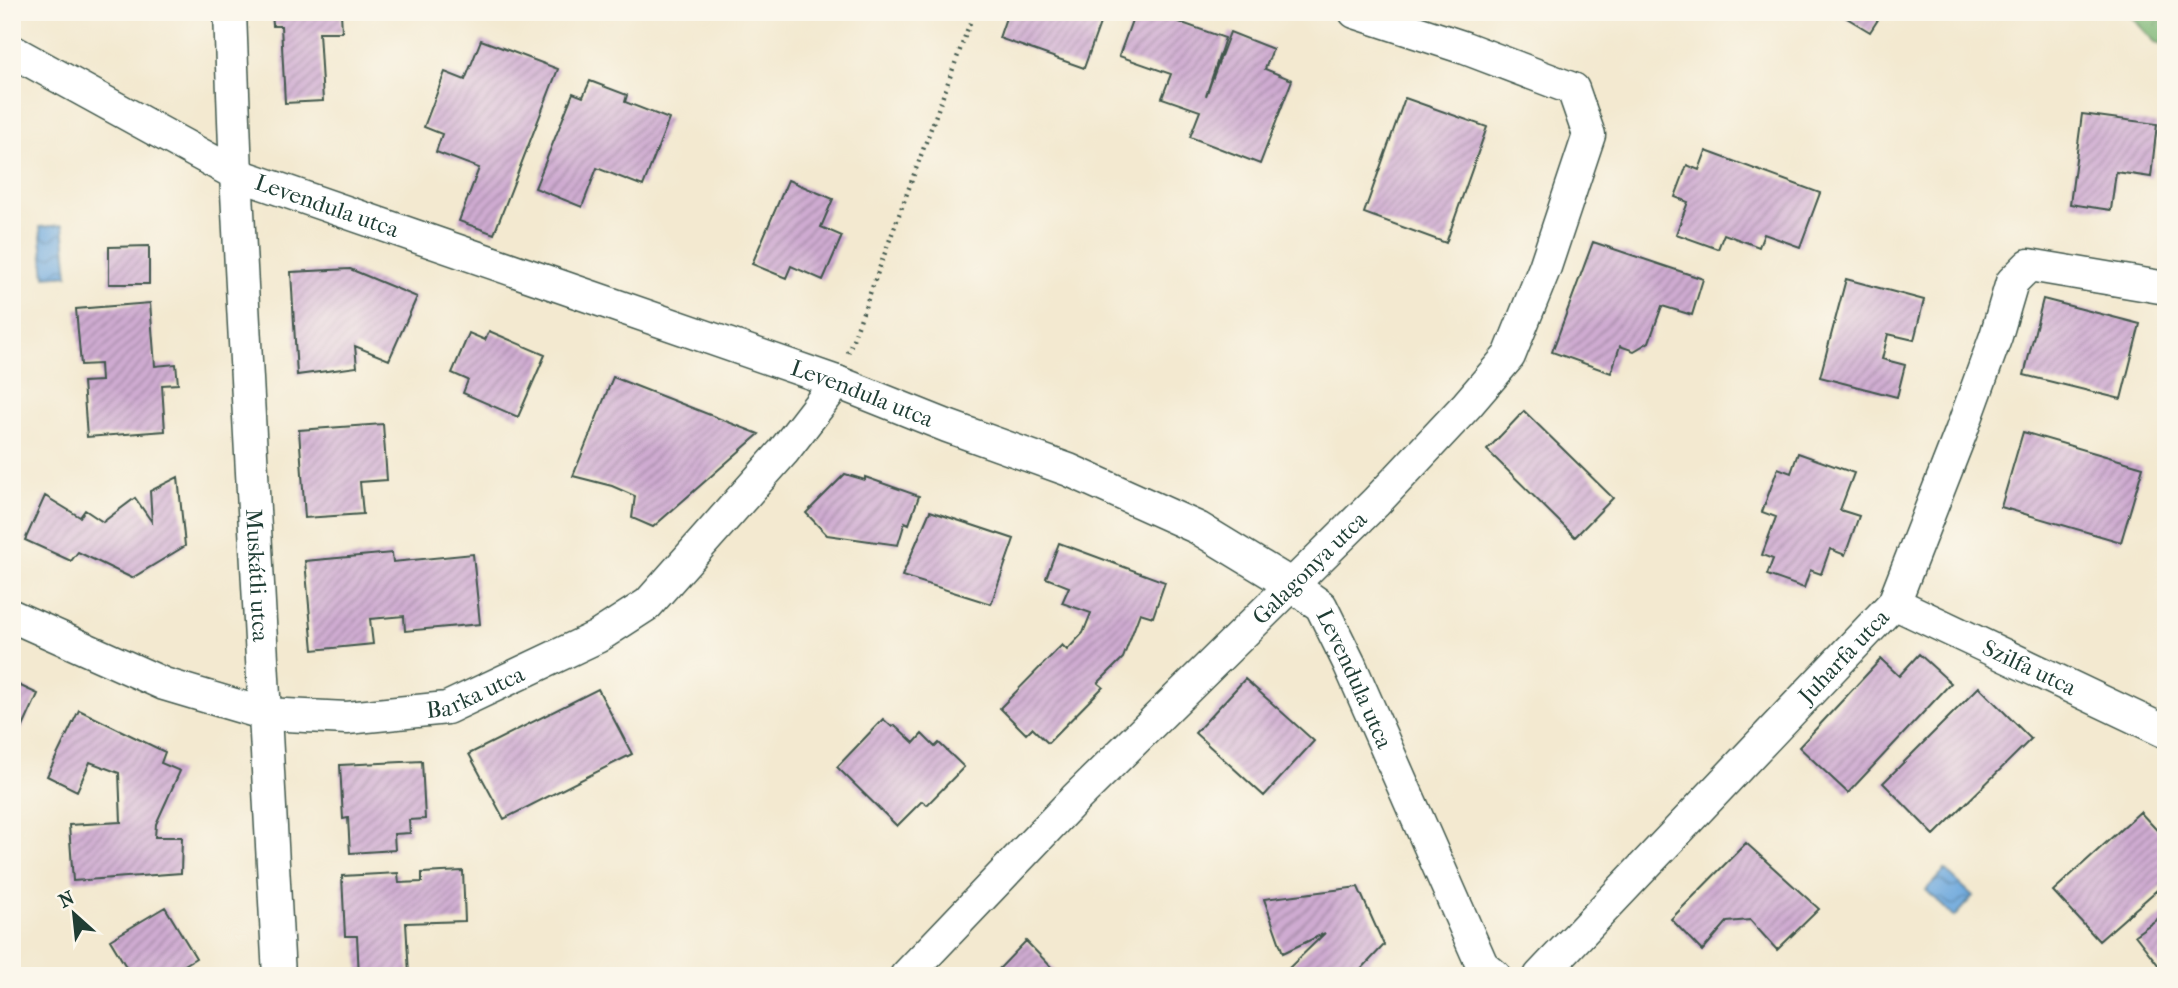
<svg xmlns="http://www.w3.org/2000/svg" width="2178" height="988" font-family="'IM FELL French Canon',serif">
<defs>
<pattern id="forest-crowns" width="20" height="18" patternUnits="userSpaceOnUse" patternTransform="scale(1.75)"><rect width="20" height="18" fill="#7db674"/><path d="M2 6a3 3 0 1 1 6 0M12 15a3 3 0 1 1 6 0" fill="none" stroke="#669560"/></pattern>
<pattern id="water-waves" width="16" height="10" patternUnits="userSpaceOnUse" patternTransform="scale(1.75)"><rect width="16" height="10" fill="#6da8dd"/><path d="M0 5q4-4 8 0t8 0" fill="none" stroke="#598ab4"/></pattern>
<pattern id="building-hatch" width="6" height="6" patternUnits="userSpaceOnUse" patternTransform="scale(1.75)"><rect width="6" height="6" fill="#cfabd1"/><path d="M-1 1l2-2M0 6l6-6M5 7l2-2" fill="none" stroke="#a78caa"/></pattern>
</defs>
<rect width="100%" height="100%" fill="#fbf7ec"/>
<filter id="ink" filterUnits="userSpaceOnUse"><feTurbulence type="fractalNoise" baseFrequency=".0143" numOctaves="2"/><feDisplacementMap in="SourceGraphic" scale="14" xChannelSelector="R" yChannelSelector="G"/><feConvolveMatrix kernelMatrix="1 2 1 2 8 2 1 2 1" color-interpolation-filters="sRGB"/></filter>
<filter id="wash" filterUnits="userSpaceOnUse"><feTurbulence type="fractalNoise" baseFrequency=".00686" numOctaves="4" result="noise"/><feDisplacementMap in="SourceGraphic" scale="28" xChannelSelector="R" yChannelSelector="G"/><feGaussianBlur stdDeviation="1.57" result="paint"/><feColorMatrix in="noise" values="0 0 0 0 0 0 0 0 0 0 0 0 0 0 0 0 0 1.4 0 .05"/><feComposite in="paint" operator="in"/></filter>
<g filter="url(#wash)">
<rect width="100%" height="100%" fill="#f3e9d0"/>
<path fill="url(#forest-crowns)" stroke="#4e7a54" stroke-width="2" d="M2127,12H2166V45L2155,42Z"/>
<path fill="url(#water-waves)" stroke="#467288" stroke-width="2" d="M63,225L68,275L45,277L40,227Z
M1945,870L1973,896L1954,917L1926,890Z"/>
<g id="blocks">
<path fill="url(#building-hatch)" d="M272,12H341L342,32H319L323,101L285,103L281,26H273Z
M1008,12H1104L1084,68L999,38Z
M1135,12H1151L1225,38L1206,96L1230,32L1273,49L1265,69L1292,80L1260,164L1190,137L1200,111L1162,98L1171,74L1119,56Z
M1837,12H1883L1870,32Z
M481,40L558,69L494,234L459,221L479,168L436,152L442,134L424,127L445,72L465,80Z
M590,81L627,95L625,102L669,119L643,186L597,168L582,207L535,188L573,93L583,97Z
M1405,98L1487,127L1446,243L1364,213Z
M2082,114L2157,124L2151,177L2116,172L2111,210L2070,204Z
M1706,151L1820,193L1800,247L1764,234L1759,247L1724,234L1718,249L1676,234L1688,202L1675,197L1687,165L1699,170Z
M788,180L833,199L821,227L842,236L823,280L791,266L786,278L752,264Z
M1593,242L1703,279L1692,315L1662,306L1649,342L1634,351L1620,346L1611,373L1552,352Z
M149,246V284H109V247Z
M350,269L417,297L389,360L355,346L357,367L297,375L291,272Z
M1846,279L1924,300L1914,340L1888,334L1882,359L1905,365L1897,397L1820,377Z
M2043,299L2140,324L2121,399L2024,375Z
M150,303L155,366L176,364L178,384L162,385L165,431L87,437L83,382L101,381L100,364L81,365L76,309Z
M489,331L545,355L518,417L463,393L468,380L452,373L469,333L485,340Z
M613,377L759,434L653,527L632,518L635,496L612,486L573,476Z
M1524,411L1613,498L1575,537L1487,450Z
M383,424L387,480L360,482L363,514L305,518L299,430Z
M2023,432L2143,467L2121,542L2001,507Z
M1798,453L1854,473L1840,510L1859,516L1845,555L1830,549L1821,574L1810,570L1804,588L1767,575L1773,559L1762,555L1776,517L1762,512L1778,468L1791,473Z
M845,474L865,480V477L919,496L909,524L905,522L898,545L827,535L806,513Z
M178,477L185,546L132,578L78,552L71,561L25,540L45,496L80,517L85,510L103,522L135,498L152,522L150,491Z
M930,511L1014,539L991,604L902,576Z
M1059,543L1165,582L1153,617L1140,613L1123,658L1098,683L1103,687L1048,743L1032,728L1026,734L1000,708L1062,645L1067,650L1083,633L1091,613L1062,603L1069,587L1046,578Z
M392,553L393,562L473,554L480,624L405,631L404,616L370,619L373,644L313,650L305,561Z
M1919,654L1951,683L1848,793L1799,747L1881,659L1899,676Z
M1245,679L1314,741L1264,796L1195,733Z
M12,682L38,694L17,740L12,737Z
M1979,687L2031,739L1934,835L1883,783Z
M598,689L632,754L504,819L469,754Z
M79,710L165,752L161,763L180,771L156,824L155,837H182L181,873L73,881L69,825L121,822L119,773L90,762L77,791L47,776Z
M883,719L892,727L895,725L914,743L922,734L935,747L939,743L964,767L927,805L922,801L897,826L837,767Z
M422,761L425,819L409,820L410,833L394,834L395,850L350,853L348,818L343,819L340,765Z
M2140,812L2166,840V882L2099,941L2053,891Z
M1746,843L1819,909L1777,950L1750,920L1727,922L1702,951L1671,919Z
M463,871L465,921L406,923L409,974L359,976L357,936H345L342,876L398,873L399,883L422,882V873Z
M1358,887L1384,945L1355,976H1295L1288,969L1325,933L1283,953L1264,899Z
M165,907L196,958L167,976H118L128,970L110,940Z
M2166,913V975L2135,935Z
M1026,941L1060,976H1006L999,969Z"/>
</g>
</g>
<g filter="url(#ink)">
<use href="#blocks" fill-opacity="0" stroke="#3f574b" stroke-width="2"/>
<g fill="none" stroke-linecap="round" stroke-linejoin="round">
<g stroke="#3f574b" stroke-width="35">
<g id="minor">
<path id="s1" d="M230,12L236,174L279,976"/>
<path id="s2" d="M12,51L236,174L837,382L947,426L1069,470L1198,528L1290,584L1321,606L1349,663L1482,965L1495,976"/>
<path id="s3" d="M1894,603L2166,732"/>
<path id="s4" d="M12,616L164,684L265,714L347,718L447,708L597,637L648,604L783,452L837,382"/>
<path id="s5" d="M906,976L1075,799L1376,502L1467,405L1509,356L1545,267L1589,135L1573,89L1465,48L1355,12"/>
<path id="s6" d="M1540,976L1894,603L1961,432L1996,336L2012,282L2029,265L2166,288"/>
</g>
</g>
<path stroke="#3f574b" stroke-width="4.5" stroke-dasharray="2 5" stroke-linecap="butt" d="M848,353L974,12"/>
<use href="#minor" stroke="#fff" stroke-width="32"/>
</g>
</g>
<g text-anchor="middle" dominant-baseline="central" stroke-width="5" stroke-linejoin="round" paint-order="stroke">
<g font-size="23" fill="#1f3d34" stroke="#fbf7ec">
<text stroke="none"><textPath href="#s2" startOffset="352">Levendula utca</textPath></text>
<text stroke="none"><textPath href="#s2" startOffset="919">Levendula utca</textPath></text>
<text stroke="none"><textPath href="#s5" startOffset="574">Galagonya utca</textPath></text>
<text stroke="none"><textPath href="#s1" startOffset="564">Muskátli utca</textPath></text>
<text stroke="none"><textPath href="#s6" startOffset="441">Juharfa utca</textPath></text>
<text stroke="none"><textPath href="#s3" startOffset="150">Szilfa utca</textPath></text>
<text stroke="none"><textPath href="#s2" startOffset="1507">Levendula utca</textPath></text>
<text stroke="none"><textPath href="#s4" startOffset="486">Barka utca</textPath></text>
</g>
</g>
<rect width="2178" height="988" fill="none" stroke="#fbf7ec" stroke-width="42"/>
<g transform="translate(74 914) rotate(333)" stroke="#fbf7ec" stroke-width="5" paint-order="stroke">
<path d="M0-5L12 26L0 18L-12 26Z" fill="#1f3d34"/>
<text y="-10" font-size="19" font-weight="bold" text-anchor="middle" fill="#1f3d34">N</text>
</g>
</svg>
